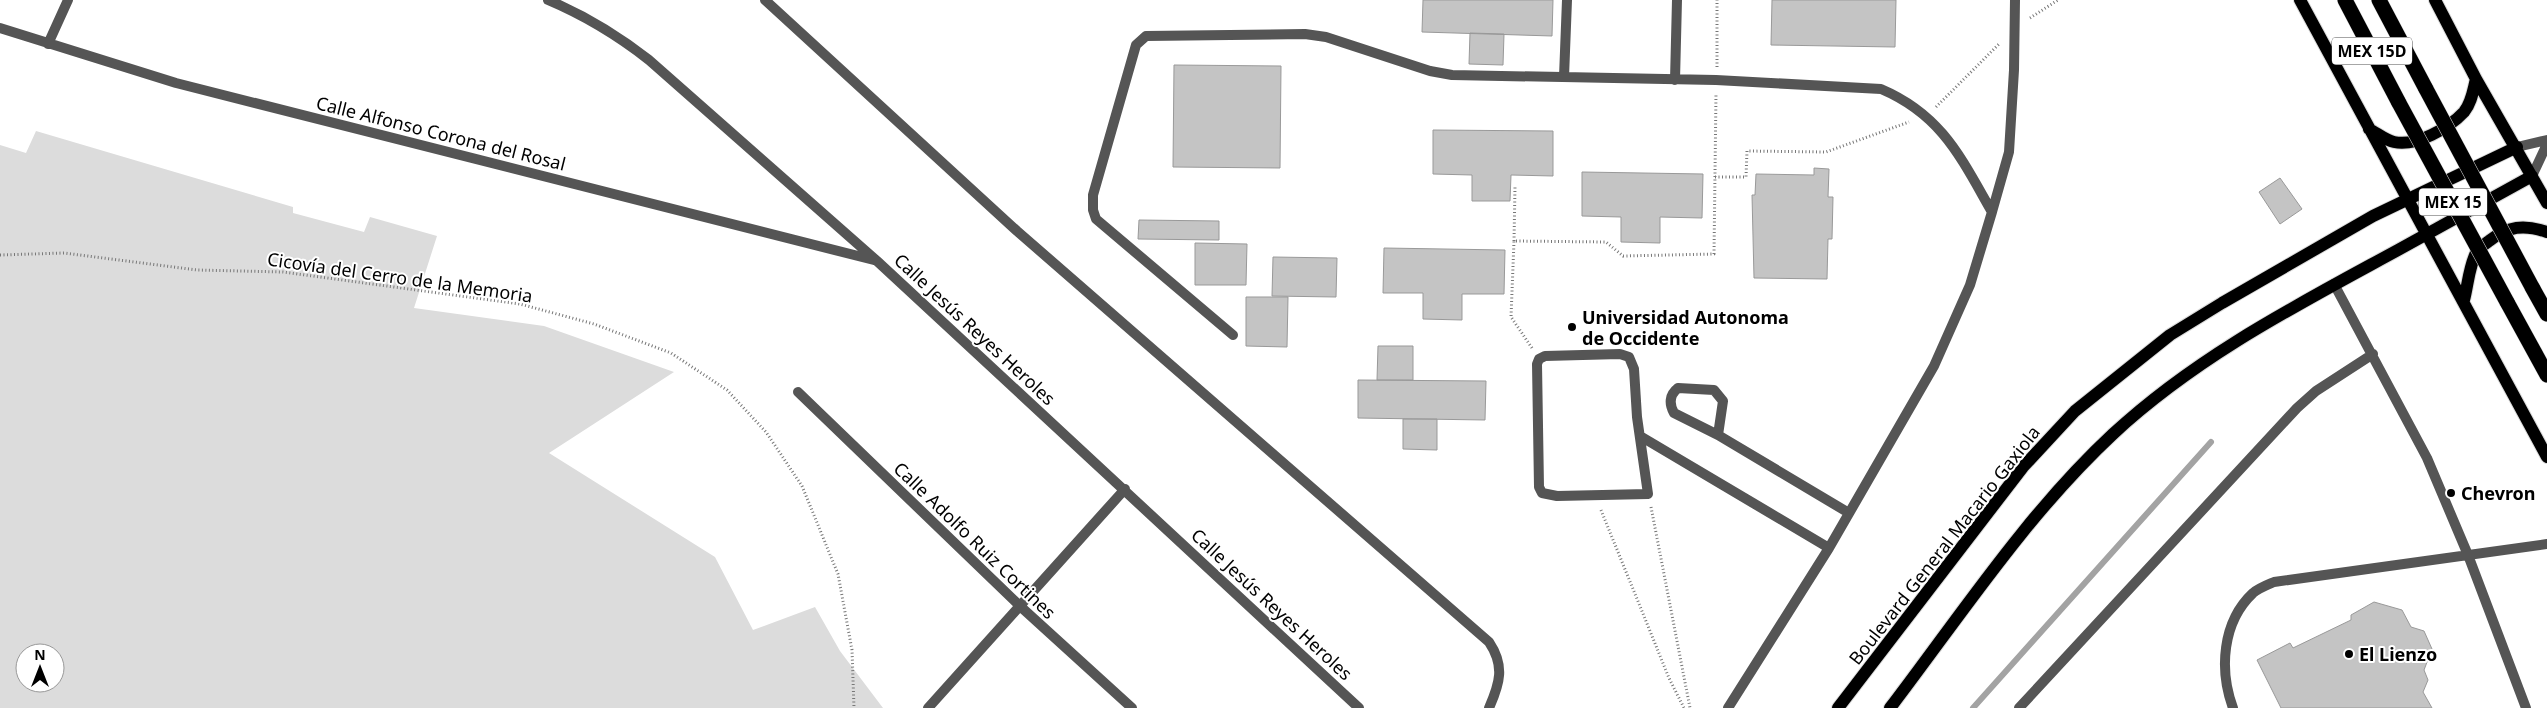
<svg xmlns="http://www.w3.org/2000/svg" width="2547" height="708" font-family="'Noto Sans',sans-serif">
<rect width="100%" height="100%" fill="#fff"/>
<path fill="#dcdcdc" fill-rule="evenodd" d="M36,131L293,207V213L364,232L370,217L437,236L414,308L544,326L674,372L549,453L715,557L753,630L815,607L840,651L883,708H0V145L26,153ZM25,653H55V683H25Z"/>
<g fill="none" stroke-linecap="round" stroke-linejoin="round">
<path stroke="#a3a3a3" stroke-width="6" d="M1973,708L2211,442"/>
</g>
<path fill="#c4c4c4" stroke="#999" d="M1423,0H1553L1552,36L1422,32Z
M1772,0H1896L1895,47L1771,45Z
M1470,33L1504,34L1503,65L1469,64Z
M1174,65L1281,66L1280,168L1173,167Z
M1433,130L1553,131V176L1511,175L1510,201H1472V175L1433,174Z
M1814,168L1829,169L1828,197H1833L1832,239H1828L1827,279L1754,278L1752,195H1755L1756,174L1814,175Z
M1582,172L1703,174L1702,218L1660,217V243L1621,242V217L1582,216Z
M2280,178L2302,209L2280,224L2259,192Z
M1139,220L1219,221V240L1138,239Z
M1195,243L1247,244L1246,285H1195Z
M1384,248L1505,250L1504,294H1462V320L1423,319V293H1383Z
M1273,257L1337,258L1336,297L1272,296Z
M1246,297H1288L1287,347L1246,346Z
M1378,346H1413V380H1377Z
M1358,380L1486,381L1485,420L1358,418Z
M1403,419H1437V450L1403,449Z
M2374,602L2402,610L2411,627L2424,631L2432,649L2424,670L2428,680L2423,692L2432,708H2281L2257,660L2290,643L2293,648L2351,620V615Z"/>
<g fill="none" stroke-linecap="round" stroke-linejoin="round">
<g stroke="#dbdbdb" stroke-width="14">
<path id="primary" d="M2300,0L2547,457
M2435,0L2476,79L2547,203
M2369,129C2377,133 2385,140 2394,142C2416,147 2449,128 2464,112C2472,102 2473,90 2476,79
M2464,300C2468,285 2469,265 2477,251C2480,247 2485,244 2489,241C2508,226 2524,224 2547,232
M1838,708L2023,467L2075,411L2170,335L2222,303L2373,216L2517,147
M1890,708C1961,615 2027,514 2113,434C2197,356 2299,304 2398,250C2443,225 2488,200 2532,176"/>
</g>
<g stroke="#dbdbdb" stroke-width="16">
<path id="highway" d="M2345,0L2399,103
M2379,0L2426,89
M2532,287L2547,314
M2507,302L2547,375"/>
</g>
<path stroke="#777" stroke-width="3" stroke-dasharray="1 2.5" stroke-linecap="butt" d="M2030,18L2058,0
M1717,67V0
M1936,107L1999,44
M1715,177H1746L1747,151L1826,152L1909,122
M1514,241L1515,187
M0,255L64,253L197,270L283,272L520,304L594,324L671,353L727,390L766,432L802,486L838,574L852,650L854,708
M1532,348L1511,317L1514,241L1606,242L1623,256L1714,254L1716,93
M1651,507L1690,708
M1601,510L1669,678L1684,708"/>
<path stroke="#555" stroke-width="10" d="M1564,77L1567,0
M1675,80L1677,0
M1992,212L2009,152L2014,70L2015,0
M2334,284L2427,458L2468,555L2526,708
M1233,335L1096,219L1093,210V195L1136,45L1146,36L1305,34L1326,37L1430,71L1452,75L1716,80L1881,89C1942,115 1961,158 1992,212L1970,285L1934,366L1829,548L1728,708
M1620,354L1629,357L1634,369L1637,417L1648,494L1557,496L1542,493L1539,487L1537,364L1539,359L1545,356Z
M1718,435L1723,401L1714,390L1678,388C1669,395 1669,404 1674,413L1718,435L1849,513
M1640,436L1829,548
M2019,708L2297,408L2316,391L2373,354
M2233,708C2219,670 2222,622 2253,593C2259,588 2267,585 2274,582L2547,544"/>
<path stroke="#555" stroke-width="10" d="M548,0C586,16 617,35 649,60L877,261L1359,708
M765,0L1017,231L1489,642C1505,666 1500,683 1489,708
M0,28L176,83L874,260
M48,44L68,0
M2517,147L2547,140
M2532,176L2547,144
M798,392L1021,607L1132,708
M928,708L1125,489"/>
<use href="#primary" stroke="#000" stroke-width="12"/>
<use href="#highway" stroke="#000" stroke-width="15"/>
<g stroke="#dbdbdb" stroke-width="16" stroke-linecap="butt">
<path id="highway-bridge" d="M2426,89L2532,287
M2399,103L2507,302"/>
</g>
<use href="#highway-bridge" stroke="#000" stroke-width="15"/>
</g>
<g fill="#000" stroke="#fff" stroke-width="2">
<circle cx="1572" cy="327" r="5"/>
<circle cx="2451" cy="493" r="5"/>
<circle cx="2349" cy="654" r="5"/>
</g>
<g text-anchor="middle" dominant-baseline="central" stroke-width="4" stroke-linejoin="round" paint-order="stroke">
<g fill="#fff" stroke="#4c4c4c" stroke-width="1">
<rect x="2332" y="37.5" width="80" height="27" rx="4"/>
<rect x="2419" y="188.5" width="68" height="27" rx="4"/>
</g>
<g font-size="16" font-weight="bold" fill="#000">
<text x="2372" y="51">MEX 15D</text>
<text x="2453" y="202">MEX 15</text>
</g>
<g font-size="18" fill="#000" stroke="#fff">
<text transform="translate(441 133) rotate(14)">Calle Alfonso Corona del Rosal</text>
<text transform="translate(400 277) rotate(8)">Cicovía del Cerro de la Memoria</text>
<text transform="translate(975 329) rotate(43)">Calle Jesús Reyes Heroles</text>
<text transform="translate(975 540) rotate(44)">Calle Adolfo Ruiz Cortines</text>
<text transform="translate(1944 545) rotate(-52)">Boulevard General Macario Gaxiola</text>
<text transform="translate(1272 604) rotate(43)">Calle Jesús Reyes Heroles</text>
</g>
<g font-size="18" font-weight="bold" fill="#000" stroke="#fff" text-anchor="start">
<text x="1582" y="317">Universidad Autonoma<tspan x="1582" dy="21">de Occidente</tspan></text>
<text x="2461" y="493">Chevron</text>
<text x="2359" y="654">El Lienzo</text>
</g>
</g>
<g transform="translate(40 668)"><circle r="24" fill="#ffffff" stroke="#999999"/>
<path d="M0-4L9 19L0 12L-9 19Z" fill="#000000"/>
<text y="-8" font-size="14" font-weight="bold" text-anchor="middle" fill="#000000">N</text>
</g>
</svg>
